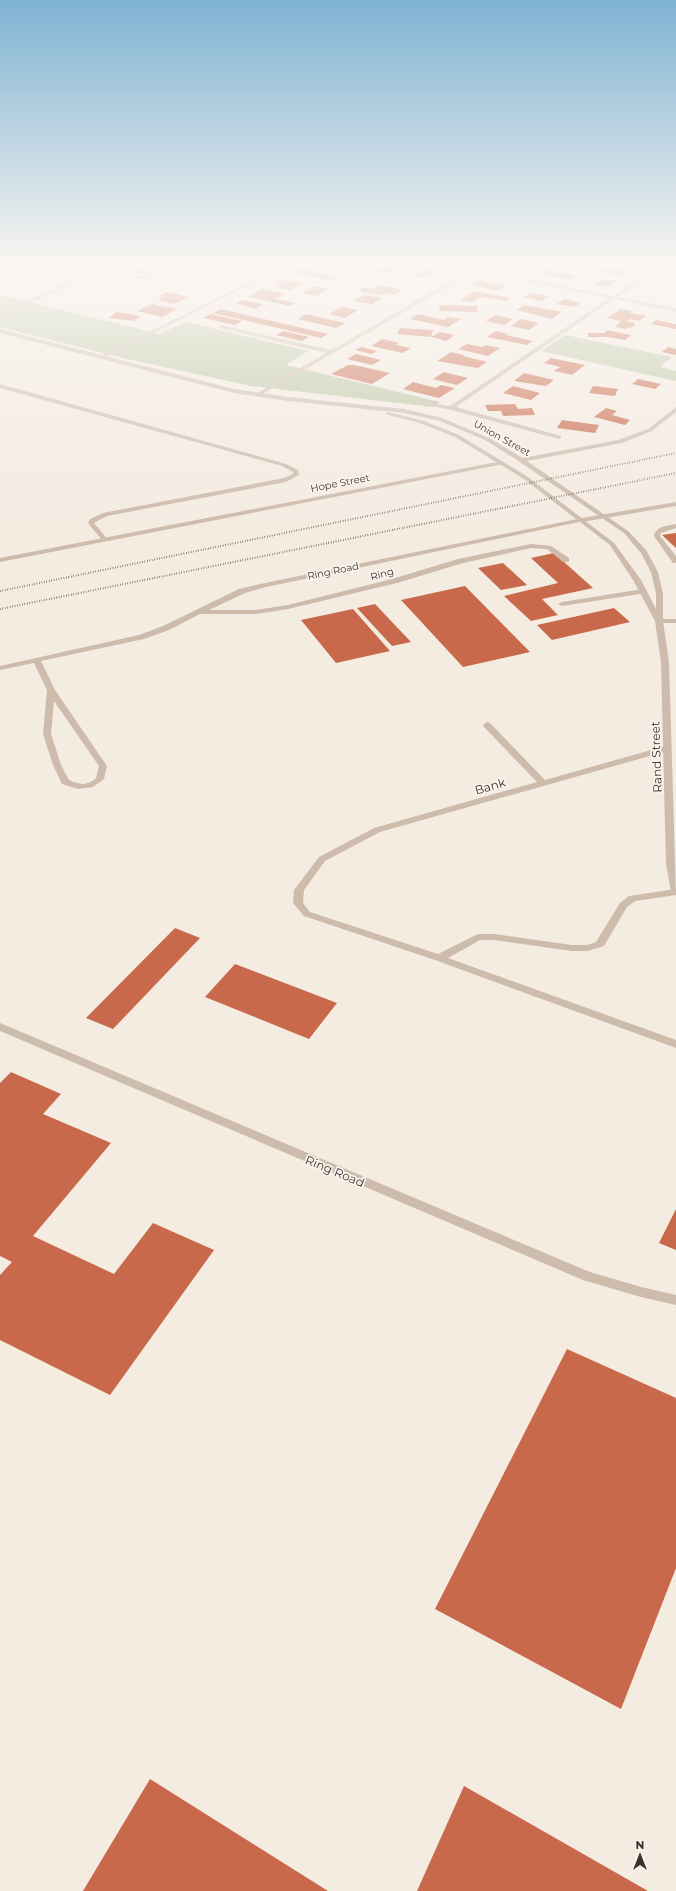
<svg xmlns="http://www.w3.org/2000/svg" width="676" height="1891" font-family="Montserrat,sans-serif">
<rect width="100%" height="100%" fill="#f4ebe1"/>
<path fill="#b8c4a0" d="M0,295L160,334L186,322L308,351L286,365L440,402L433,407L251,386L123,358L0,327Z
M565,335L672,357L660,367L676,371V381L541,351Z"/>
<path fill="#c8694b" d="M386,265H403L410,266L402,270L395,269L387,273L375,270Z
M518,265H537L530,269L516,266Z
M607,267L625,271L621,273L627,274L624,276L600,272Z
M136,268L155,272L147,275L128,272Z
M300,268L341,277L333,281L292,273Z
M426,268L437,271L425,278L413,276Z
M546,269L579,275L571,280L538,274Z
M134,275L144,277H148L143,279L130,277Z
M602,279L616,281L608,287L594,284Z
M285,280L303,284L290,290L277,287L282,285L276,284Z
M478,280L506,286L498,291L470,285Z
M379,285L402,290L393,295L384,293L380,295L358,291L364,287L372,289Z
M316,286L328,289L316,296L303,293Z
M263,289L285,294L275,299L296,303L290,306L248,297Z
M474,291L511,298L505,301L481,297L473,302L460,300Z
M167,292L189,297L174,304L158,300L163,297L158,296Z
M531,293L549,296L542,301L524,297Z
M363,295L382,298L372,304L353,301Z
M564,299L581,303L574,307L557,304Z
M242,300L263,304L256,309L236,303Z
M152,304L177,309L162,317L137,311Z
M440,305L478,306L477,312L439,311Z
M524,305L542,308L562,312L552,319L517,310Z
M342,307L358,310L345,318L329,314Z
M221,309L328,334L321,338L213,313Z
M621,309L632,311L630,313L646,316L639,321L630,319L626,321L635,323L633,324L636,325L632,327L626,329L615,327L621,321L607,318Z
M116,312L141,316L134,321L109,318Z
M211,314L242,321L235,325L203,318Z
M306,314L345,323L336,328L298,319Z
M418,314L444,320L448,317L461,319L448,327L410,319Z
M495,315L513,319L504,325L486,321Z
M521,319L539,323L529,330L511,326Z
M656,320L676,324V329L651,324Z
M400,328L433,330L431,337L397,334Z
M607,330L631,335L625,340L608,337H589L587,333H604Z
M283,331L309,337L302,341L276,335Z
M496,331L508,334L506,335L533,341L527,345L487,337Z
M440,332L455,335L446,341L431,337Z
M382,339L399,343L396,345L411,348L403,353L371,346Z
M467,344L482,347L486,345L500,348L488,356L458,349Z
M361,347L377,351L372,354L356,350Z
M668,347L676,349V355L662,352Z
M451,352L464,355L463,356L487,362L478,368L437,361Z
M356,354L381,360L372,365L347,359Z
M551,358L585,365L572,375L554,371L560,367L544,363Z
M348,365H354L390,373L372,384L331,374Z
M444,372L468,378L457,385L433,379Z
M524,373L554,380L546,386L514,381Z
M638,379L661,384L655,389L632,384Z
M413,382L436,388L441,385L455,388L439,398L403,389Z
M513,386L540,393L531,400L503,393Z
M593,386L618,389L615,396L589,393Z
M515,404L518,409L532,408L535,415L503,416L501,411H488L485,405Z
M606,408L617,411L612,415L630,420L625,425L594,417Z
M562,420L599,425L595,433L557,428Z
M676,533V548L662,535Z
M554,553L593,588L542,599L558,615L531,621L504,596L558,583L531,558Z
M503,563L527,585L501,590L478,568Z
M465,586L530,652L463,667L401,600Z
M375,604L411,642L392,646L357,608Z
M614,608L630,622L552,640L537,625Z
M353,609L390,651L336,663L301,620Z
M175,928L200,938L113,1029L86,1018Z
M235,964L337,1003L309,1039L205,997Z
M11,1072L61,1094L43,1114L111,1143L33,1236L114,1274L153,1223L214,1250L110,1395L0,1340V1275L12,1262L0,1256V1083Z
M676,1209V1250L659,1243Z
M567,1349L676,1398V1568L621,1709L435,1609Z
M150,1779L328,1891H83Z
M464,1786L648,1891H417Z"/>
<g fill="none" stroke-linecap="round" stroke-linejoin="round">
<path fill="#cdbbac" fill-rule="evenodd" d="M221,325L331,350L334,352L331,354L219,328V326Z
M0,384L286,464L298,470L299,475L286,482L107,516L94,523L108,540L103,541L88,523L90,519L103,513L284,478L293,474V472L282,466L0,388Z
M582,518L584,519V521L266,587L245,593L209,610H256L288,605L392,579L458,559L531,544L551,546L569,558V562H563L547,549L531,548L463,563L397,583L288,609L256,614H200L169,630L144,639L41,661L55,690L107,766L104,779L93,787L78,789L62,784L53,765L43,734L47,690L34,663L0,670V666L139,635L163,626L239,589L265,583ZM54,701L99,766L96,778C88,786 79,785 69,780L61,765L51,734Z
M676,524V528L661,533L660,536L676,556V563H673L654,536C656,526 667,526 676,524Z
M643,589L647,591L646,593L562,606L558,604L562,602Z
M656,619H676V623H656Z
M487,722L490,723L545,780L665,746L668,745L672,748L671,750L380,832L325,861L304,890L303,903L310,912L438,954L478,934H494L572,945H587L596,942L620,903L629,896L676,889V895L635,901L627,907L604,946L587,951H572L494,940H480L448,958L676,1040V1048L435,960L304,916L293,903L294,890L319,857L374,828L537,782L484,727L483,725Z
M0,1023L590,1272L641,1287L676,1295V1305L641,1297L583,1280L0,1031Z"/>
<path fill="#cdbbac" fill-rule="evenodd" d="M108,265H113L0,316V312Z
M285,265H290L103,358L98,357Z
M451,265L473,268L478,265H483L478,269L613,296L658,265H663L618,297L676,308V312L614,299L456,407L561,436V438L559,439L451,410L422,404L425,402L450,406L609,298L475,271L259,396L254,395L469,270Z
M502,461L504,462V464L0,562V558Z
M676,502V506L582,522L579,520L582,518Z"/>
<path fill="#cdbbac" fill-rule="evenodd" d="M0,329L234,389L288,397L404,409L442,418L489,438L523,458L618,440L648,429L676,407V412L652,431L622,443L527,461L628,531L646,550L658,572L663,594V621L669,662L676,895L671,892L666,864L661,662L655,621L633,580L610,545L524,479L455,437L420,423L385,414L388,412L424,421L459,435L528,477L614,543L641,580L656,609V594L651,572L641,553L624,533L517,460L485,440L440,421L404,413L288,401L234,393L0,333Z"/>
<path stroke="#3b302b" stroke-width="2" stroke-dasharray="0.5 2" stroke-linecap="butt" d="M0,591L676,453
M0,609L676,473"/>
</g>
<linearGradient id="sky" x2="0" y2="1"><stop stop-color="#7eb2d2"/><stop offset="0.5" stop-color="#faf6f2"/><stop offset="1" stop-color="#faf6f2" stop-opacity="0"/></linearGradient>
<rect width="676" height="529" fill="url(#sky)"/>
<g text-anchor="middle" dominant-baseline="central" stroke-width="3.5" stroke-linejoin="round" paint-order="stroke">
<g font-size="10" fill="#3b302b" stroke="#fbf5ee">
<text transform="translate(502 438) rotate(29)">Union Street</text>
<text transform="translate(340 483) rotate(-11)">Hope Street</text>
<text transform="translate(333 571) rotate(-12)">Ring Road</text>
<text transform="translate(382 574) rotate(-15)">Ring</text>
</g>
<g font-size="12" fill="#3b302b" stroke="#fbf5ee">
<text transform="translate(656 757) rotate(-92)">Rand Street</text>
<text transform="translate(490 786) rotate(-16)">Bank</text>
<text transform="translate(335 1171) rotate(23)">Ring Road</text>
</g>
</g>
<g transform="translate(640 1855)" stroke="#fbf5ee" stroke-width="3" paint-order="stroke">
<path d="M0-3L7 15L0 10L-7 15Z" fill="#3b302b"/>
<text y="-6" font-size="11" font-weight="bold" text-anchor="middle" fill="#3b302b">N</text>
</g>
</svg>
